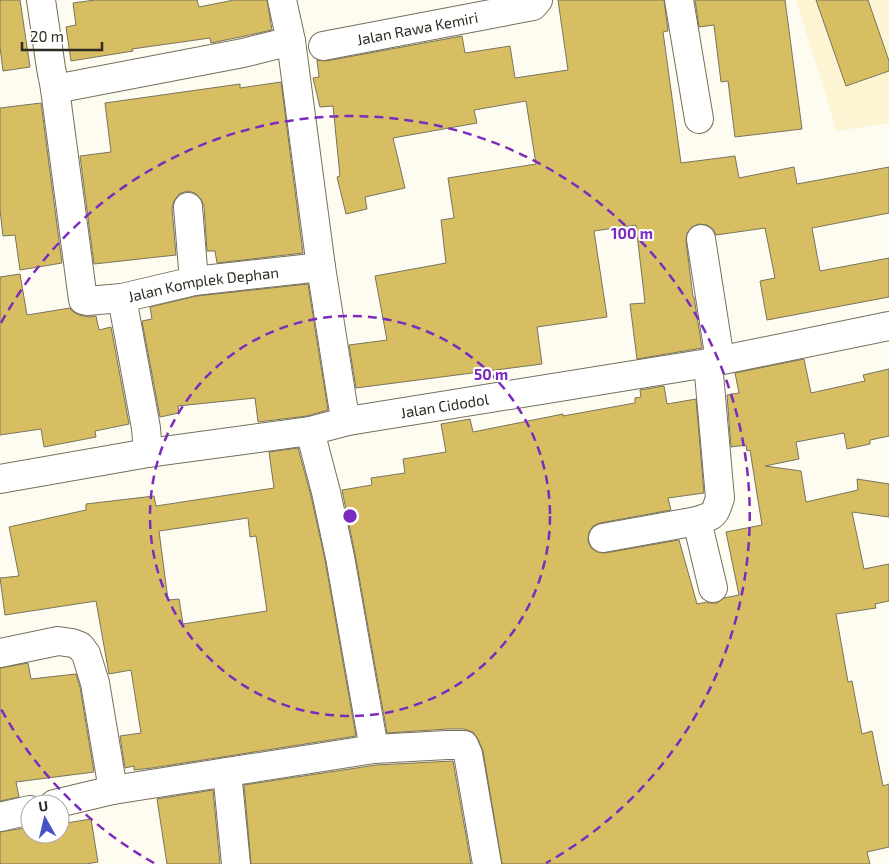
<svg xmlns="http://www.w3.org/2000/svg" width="889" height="864" font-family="'Exo 2',sans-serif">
<rect width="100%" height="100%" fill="#fefbf1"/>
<path fill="#fdf4d3" d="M796,0H889V123L837,131Z"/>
<path fill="#d7be62" stroke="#7a745d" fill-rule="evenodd" d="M0,0H20L30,67L3,71L0,47Z
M95,0H197L199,7L234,0H267L272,30L245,36L211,43L210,38L132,49L133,51L71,61L66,27L76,25L73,3Z
M558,0H664L668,31L663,32L681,163L735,156L739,178L794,167L797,184L889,167V213L812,228L820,271L889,258V297L767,320L760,281L775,278L765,228L716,235L713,229L707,225L698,224L692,227L687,233L686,241L693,297H694L702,348L637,359L630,304L645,303L636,225L594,231L607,317L537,327L542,364L356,388L349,345L387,340L375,276L446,263L441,220L454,218L448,178L536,164L526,101L474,110L477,123L393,138L405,188L365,197L367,209L346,214L337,177L340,176L333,106L320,107L313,78L319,77L317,60L326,61L462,36L465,53L510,46L515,78L568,70Z
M695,0H785L802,129L735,137L728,81L721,82L714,25L699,27Z
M816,0H868L889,61V71L846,86Z
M281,82L303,253L217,263L215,251H207L204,206L201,199L195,193L187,191L179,194L174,201L172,208L176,255L94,264L80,156L111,152L105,103L240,84V88Z
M41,103L62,263L20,270L15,235L3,236L0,210V108Z
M20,274L27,315L70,308L72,311L79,315L88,317L96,316L99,330L111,327L129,424L95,431L96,437L44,447L41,429L0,435V277Z
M308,284L328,410L307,416L258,422L255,398L178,406L179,413L160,417L142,321L152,319L150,307L197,296Z
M804,359L811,393L865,381L863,375L889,369V436L870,440V444L847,449L844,433L796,442L799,459L765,466L801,471L806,502L858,490L857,479L889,484V517L852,512L864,569L889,564V601L875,604L876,608L836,614L848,682L852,681L862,734L872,731L883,786L889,784V847L867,852L870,864H502L483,751L478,739L473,732L464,729H447L387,733L355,554L342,490L372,485L371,478L405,473L403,459L446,452L441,424L470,419L473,432L563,414V416L635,403V398L641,397L640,390L664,386L667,404L696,399L704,493L668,498L671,510L600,523L593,526L589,532L588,541L591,548L597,552L605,553L679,540L697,604L707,602L709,603H717L724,598L739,595L726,532L762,525L750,450L747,451L746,445L731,447L727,395L739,393L735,373Z
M298,448L311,496L325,560L356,736L152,768L134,770V766L125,768L120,736L141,733L131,670L109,674L96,601L5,615L0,578L19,576L9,527L86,510V504L154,496L156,506L274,488L269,452ZM248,518L250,537L256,536L267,611L183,624L179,599L168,600L159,531Z
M28,663L31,679L76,674L80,687L94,772L16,782L19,797L0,801V668Z
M453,761L471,864H251L244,785L376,765Z
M213,790L220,864H167L157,799Z
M91,819L98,862L86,864H0V832L24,828V830L30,829V834H60V824Z"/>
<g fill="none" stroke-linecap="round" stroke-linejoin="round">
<g stroke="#767059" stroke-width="30">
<g id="minor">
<path d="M41,0L51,68L55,89L83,300L87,301L122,298"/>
<path d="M679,0L699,119"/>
<path id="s1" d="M323,46L533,6L538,0"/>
<path d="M55,89L243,53L291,41"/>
<path d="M188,207L194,281"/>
<path d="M701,239L720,360"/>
<path d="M321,267L343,406L348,421"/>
<path d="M708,363L720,498C714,516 715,515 697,521L713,588"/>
<path d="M310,431L326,492L340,557L374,749"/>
<path id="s2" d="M148,453L146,428L122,298L194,281L321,267L291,41L282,0"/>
<path id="s3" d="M0,479L148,453L310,431L348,421L708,363L889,326"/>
<path d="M603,538L697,521"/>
<path d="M0,653L58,641L72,643L80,646L86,654L95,683L113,790"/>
<path d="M227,772L236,864"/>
<path d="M54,804L113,790L374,749L447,745H464L468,754L487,864"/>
<path d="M0,817L30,810"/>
</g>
</g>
<use href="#minor" stroke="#fff" stroke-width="28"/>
</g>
<g fill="none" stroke="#7b2cbf" stroke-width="2.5" stroke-dasharray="9 6">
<circle cx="350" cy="516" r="200"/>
<path d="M154 863A399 399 0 0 1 1 709M1 323A399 399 0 1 1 546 863"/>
</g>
<g text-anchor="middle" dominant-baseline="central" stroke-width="4" stroke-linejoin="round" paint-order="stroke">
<g font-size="15" fill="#2e2b22" stroke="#fff">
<text stroke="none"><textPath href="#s1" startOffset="96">Jalan Rawa Kemiri</textPath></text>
<text stroke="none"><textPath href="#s2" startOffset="240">Jalan Komplek Dephan</textPath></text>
<text stroke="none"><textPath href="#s3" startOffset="451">Jalan Cidodol</textPath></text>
</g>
</g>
<circle cx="350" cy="516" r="8" fill="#7b2cbf" stroke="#fff" stroke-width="2.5"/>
<g font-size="15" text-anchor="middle" font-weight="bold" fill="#7b2cbf" stroke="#fff" stroke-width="4" stroke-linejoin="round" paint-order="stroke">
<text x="632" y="239">100 m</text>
<text x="491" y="380">50 m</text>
</g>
<g transform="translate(45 819) rotate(352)"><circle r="24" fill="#ffffff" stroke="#abaaa7"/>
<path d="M0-4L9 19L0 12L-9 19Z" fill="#4852c7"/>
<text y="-8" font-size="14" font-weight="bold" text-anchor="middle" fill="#2e2b22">U</text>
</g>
<path d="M22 42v8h80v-8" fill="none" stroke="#2e2b22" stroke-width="2.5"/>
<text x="30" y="42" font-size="15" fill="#2e2b22" stroke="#ffffff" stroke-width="4" paint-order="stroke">20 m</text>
</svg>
